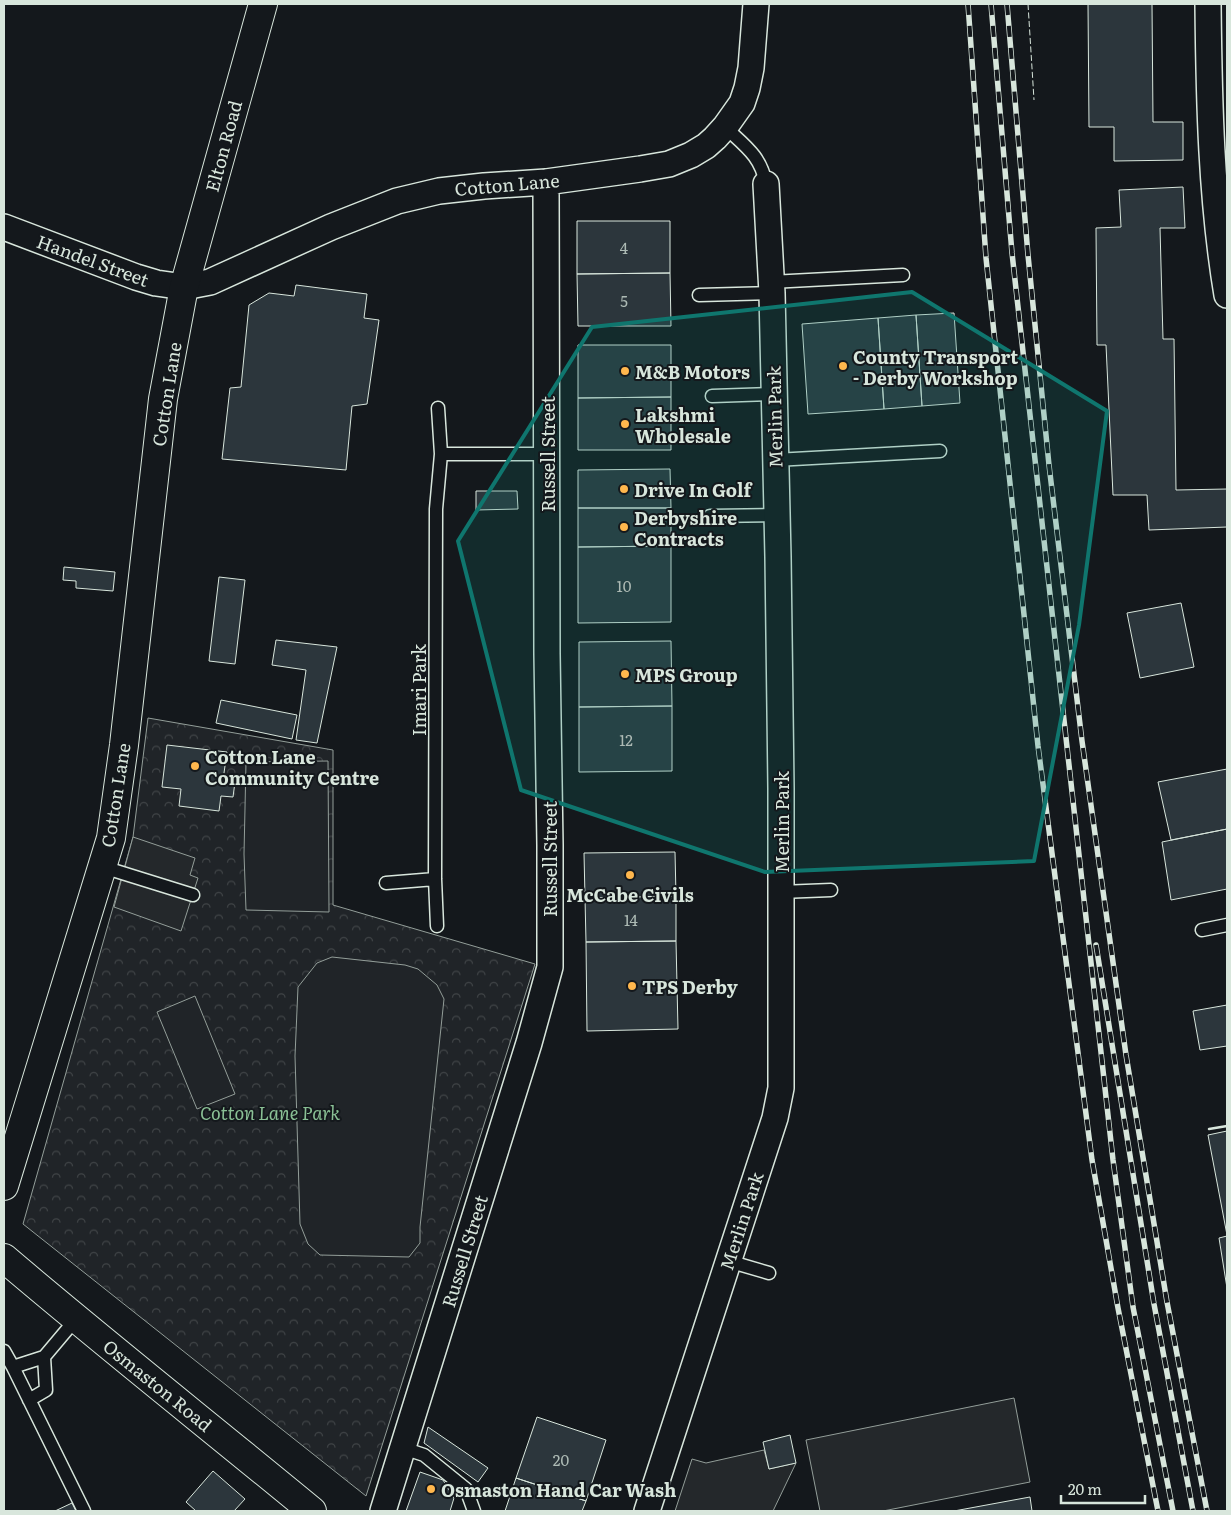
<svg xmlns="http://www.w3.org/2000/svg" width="1231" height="1515" font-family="Literata,serif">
<defs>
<pattern id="park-crowns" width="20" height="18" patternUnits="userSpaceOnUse" patternTransform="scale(1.25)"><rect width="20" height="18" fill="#202428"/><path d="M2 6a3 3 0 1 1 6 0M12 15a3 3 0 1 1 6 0" fill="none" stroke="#404447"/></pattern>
</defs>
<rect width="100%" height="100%" fill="#14181c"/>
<path fill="url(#park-crowns)" stroke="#939e99" d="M148,718L333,750V905L535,964L366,1496L23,1224L133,837Z"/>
<path fill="#202428" stroke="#939e99" d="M328,761L329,912L246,910L244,854L246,762Z
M332,957L405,965L418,969L437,985L444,999L420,1227V1243L409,1257L320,1255L308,1244L300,1224L295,1056L298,987L317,963Z
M195,996L235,1094L197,1109L157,1012Z"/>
<path fill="#24282b" stroke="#939e99" d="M133,837L195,858L190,875L198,878L181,931L114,907Z
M1014,1398L1030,1482L883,1511H820L806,1440Z
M764,1450L769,1469L796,1463L773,1511H675L692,1459L706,1463Z"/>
<path fill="#2c363c" stroke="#d8e6dc" d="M1088,4H1152L1153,122H1183V160L1114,161V127H1089Z
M1183,187L1185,228H1160L1163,339H1174L1176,490L1227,489V527L1149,530L1147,495H1113L1106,345H1097L1096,228L1121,227L1119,190Z
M577,221H670V273L577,274Z
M670,273L671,326H578L577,274Z
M296,285L367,294L364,318L379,320L367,404L352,406L346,470L222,459L230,388L241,387L249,305L269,293L294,296Z
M954,313L960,403L922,406L916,315Z
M916,315L922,406L884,409L878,318Z
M878,318L884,409L808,414L802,324Z
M578,345H671V397L578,398Z
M671,397V450H578V398Z
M670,469L671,508H578V470Z
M476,491H517L518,509L476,510Z
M578,508H671V546L578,547Z
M671,546V622L578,623V547Z
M64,567L115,572L113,591L76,588V581L63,580Z
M219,577L245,580L235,664L209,661Z
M1181,603L1194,667L1140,678L1127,613Z
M276,640L337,647L317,743L296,740L306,670L272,665Z
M671,641L672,706L579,707V642Z
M221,700L297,715L292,739L216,723Z
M672,706V771L579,772V707Z
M167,745L227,752L223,780L235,782L233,797L221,796L219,811L179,806L181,789L162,787Z
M1227,769V829L1171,840L1158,782Z
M1227,829V889L1171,900L1162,842Z
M675,852L676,896L585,898L584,853Z
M676,896V941L586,942L585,898Z
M676,941L678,1029L587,1031L586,942Z
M1227,1005V1046L1200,1050L1193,1011Z
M1227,1131V1235L1208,1135Z
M1227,1236V1288L1219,1238Z
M537,1417L606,1440L586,1501L516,1478Z
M428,1427L488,1468L478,1482L424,1443Z
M790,1435L796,1463L769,1469L763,1442Z
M213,1471L245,1499L234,1511H196L186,1502Z
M420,1472L443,1480L454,1498L450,1511H406Z
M516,1478L586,1501L582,1511H505Z
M1030,1497L1032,1511H954Z
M72,1503L76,1511H55Z"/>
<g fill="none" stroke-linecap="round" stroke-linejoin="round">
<g stroke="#d8e6dc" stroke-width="15">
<path id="service" d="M725,127C745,146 761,156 766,184
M771,282L903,275
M699,295L772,293
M712,396L774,394
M441,454H548
M775,460L940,451
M710,516L776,515
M103,867L193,895
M386,883L435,879
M781,892L831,890
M437,926L435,879L436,509L441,454L438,408
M1202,930L1227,925
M728,1261L769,1273
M4,1351L13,1367L84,1511
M44,1357L76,1319
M13,1367L44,1357L46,1390L29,1400
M403,1448L424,1455L466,1489L474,1511"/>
</g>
<g stroke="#d8e6dc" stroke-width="28">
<path id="minor" d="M1208,4C1209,101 1211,199 1227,295
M4,227L136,277L156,283L184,287L210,282L331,227L397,201L439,191L484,186L546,182L640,169L669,164L691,155L706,146L715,138L725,127L742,103L747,88L751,68L756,4
M383,1511L529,1043L550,967V845L547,654L546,182
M647,1511L775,1118L781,1088V788L778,557L772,293L766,184"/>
</g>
<g stroke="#d8e6dc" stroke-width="30">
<path id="tertiary" d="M4,1186L111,838L124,745L163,399L184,287L263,4"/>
</g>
<g stroke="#d8e6dc" stroke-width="30">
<path id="primary" d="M4,1258C105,1344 209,1426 312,1511"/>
</g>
<use href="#service" stroke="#14181c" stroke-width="12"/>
<use href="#minor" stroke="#14181c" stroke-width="25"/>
<use href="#tertiary" stroke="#14181c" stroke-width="28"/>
<use href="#primary" stroke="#14181c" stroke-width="28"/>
<g stroke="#d8e6dc" stroke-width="5.5">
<path id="rail" d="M968,4L986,258L1038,746L1092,1160L1118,1308L1158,1511
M991,4L1012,253L1113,1160L1133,1307L1173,1511
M1007,4L1028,255L1049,465L1082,741L1126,1055L1167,1302L1207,1511
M1096,945L1154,1304L1193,1511"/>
</g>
<use href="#rail" stroke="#14181c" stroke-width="4" stroke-dasharray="11" stroke-linecap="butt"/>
<path stroke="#d8e6dc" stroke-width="1" stroke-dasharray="6 2.5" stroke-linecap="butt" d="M1028,4L1034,100"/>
<path stroke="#d8e6dc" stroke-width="2.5" d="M1209,1129L1227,1126"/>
</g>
<path fill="#0f766e" fill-opacity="0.2" stroke="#0f766e" stroke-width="4" stroke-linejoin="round" d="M912,292L1107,411L1079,625L1034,861L765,872L521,790L458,541L592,327Z"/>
<g fill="#ffb74d" stroke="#14181c" stroke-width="2">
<circle cx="843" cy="366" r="5"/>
<circle cx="625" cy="371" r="5"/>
<circle cx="625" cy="424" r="5"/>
<circle cx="624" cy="489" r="5"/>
<circle cx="624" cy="527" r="5"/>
<circle cx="625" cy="674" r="5"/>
<circle cx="195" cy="766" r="5"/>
<circle cx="630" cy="875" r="5"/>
<circle cx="632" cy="986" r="5"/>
<circle cx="431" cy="1489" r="5"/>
</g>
<g text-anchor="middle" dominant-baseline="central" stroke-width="4" stroke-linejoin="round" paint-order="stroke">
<g font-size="15" fill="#adbab4">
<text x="624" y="247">4</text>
<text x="624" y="300">5</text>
<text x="624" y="585">10</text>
<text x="626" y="739">12</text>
<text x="631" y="919">14</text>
<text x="561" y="1459">20</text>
</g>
<g font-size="18" fill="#d8e6dc" stroke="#14181c">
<text transform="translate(223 146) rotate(-75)">Elton Road</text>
<text transform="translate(507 184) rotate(-5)">Cotton Lane</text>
<text transform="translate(93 260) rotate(20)">Handel Street</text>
<text transform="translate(166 394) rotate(-81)">Cotton Lane</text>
<text transform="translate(774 417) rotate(-91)">Merlin Park</text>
<text transform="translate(547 454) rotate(-90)">Russell Street</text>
<text transform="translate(418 690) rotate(-90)">Imari Park</text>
<text transform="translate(115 795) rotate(-81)">Cotton Lane</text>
<text transform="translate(781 822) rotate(-90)">Merlin Park</text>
<text transform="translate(549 859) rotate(-90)">Russell Street</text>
<text transform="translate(741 1221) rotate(-72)">Merlin Park</text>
<text transform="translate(464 1251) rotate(-73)">Russell Street</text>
<text transform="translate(158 1385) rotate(39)">Osmaston Road</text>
</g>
<g font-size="18" font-weight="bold" fill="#d8e6dc" stroke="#14181c" text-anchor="start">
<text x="853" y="356">County Transport<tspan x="853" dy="21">- Derby Workshop</tspan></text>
<text x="635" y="371">M&amp;B Motors</text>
<text x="635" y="414">Lakshmi<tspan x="635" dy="21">Wholesale</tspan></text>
<text x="634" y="489">Drive In Golf</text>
<text x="634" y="517">Derbyshire<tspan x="634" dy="21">Contracts</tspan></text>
<text x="635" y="674">MPS Group</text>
<text x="205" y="756">Cotton Lane<tspan x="205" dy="21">Community Centre</tspan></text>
<text x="630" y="894" text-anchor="middle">McCabe Civils</text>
<text x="642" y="986">TPS Derby</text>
<text x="441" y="1489">Osmaston Hand Car Wash</text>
</g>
<g font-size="18" font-style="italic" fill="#8ac095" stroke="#14181c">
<text x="270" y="1112">Cotton Lane Park</text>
</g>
</g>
<rect width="1231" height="1515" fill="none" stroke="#d8e6dc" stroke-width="10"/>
<path d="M1061 1495v8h84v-8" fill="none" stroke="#d8e6dc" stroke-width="2.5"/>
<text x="1068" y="1495" font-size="15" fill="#d8e6dc" stroke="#14181c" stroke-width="4" paint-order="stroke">20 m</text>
</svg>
